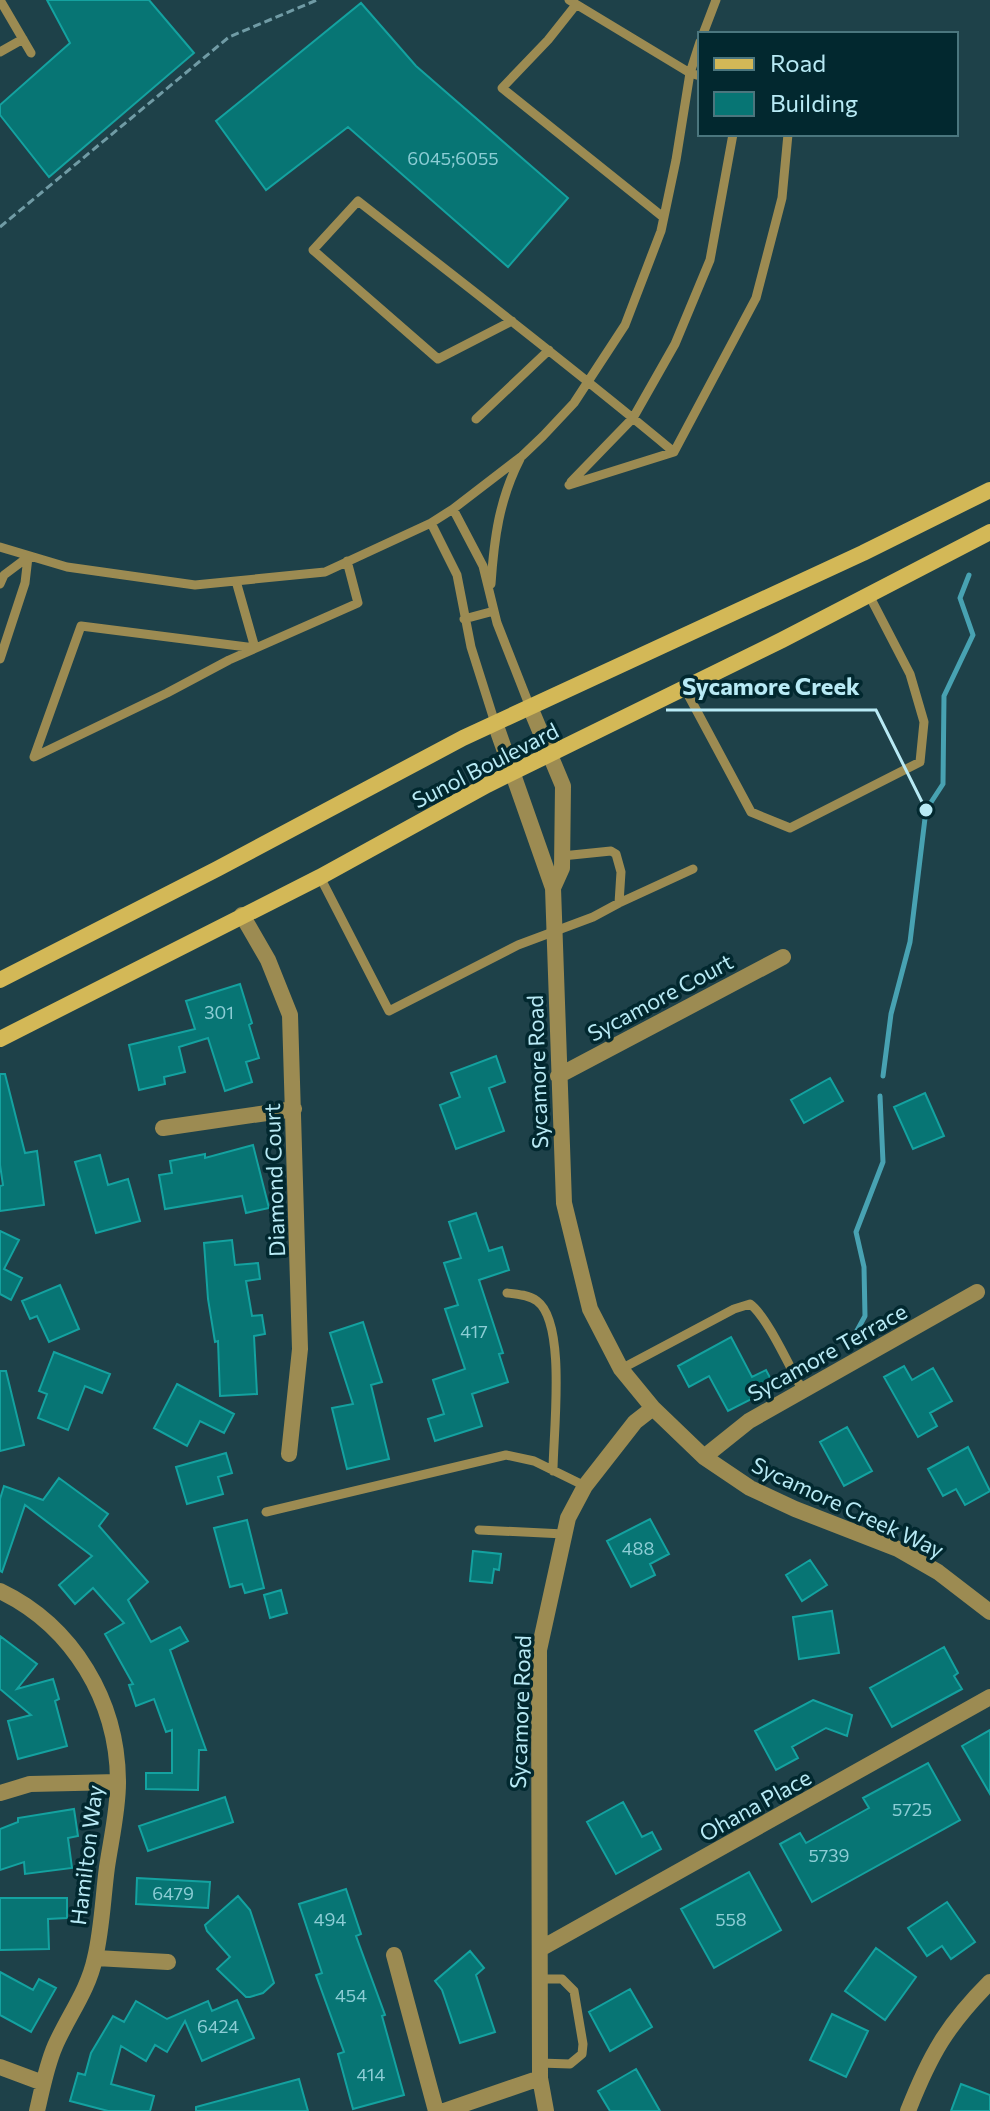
<svg xmlns="http://www.w3.org/2000/svg" width="990" height="2111" font-family="Commissioner,sans-serif">
<rect width="100%" height="100%" fill="#1e4149"/>
<g fill="none" stroke-linecap="round" stroke-linejoin="round">
<path stroke="#48a2b2" stroke-width="5" d="M883,1076L891,1014L910,942L926,810L943,784L944,696L973,635L960,598L969,575
M848,1347L865,1316L864,1267L856,1232L883,1162L880,1096"/>
</g>
<path fill="#077574" stroke="#14a2a0" stroke-width="2" d="M47,0H149L194,53L49,177L0,115V105L70,43Z
M361,3L416,66L568,198L508,267L348,127L266,190L216,121Z
M240,984L252,1023L249,1025L259,1058L246,1062L252,1082L225,1091L208,1038L179,1047L185,1072L164,1077L165,1084L139,1090L129,1045L195,1029L186,1001Z
M496,1056L505,1082L489,1088L504,1131L456,1149L440,1105L460,1097L451,1073Z
M0,1074H5L25,1153L37,1151L44,1205L0,1211V1186L3,1185L0,1165Z
M830,1078L843,1101L804,1123L791,1100Z
M925,1093L944,1136L913,1149L894,1107Z
M253,1145L269,1208L246,1213L242,1196L165,1209L159,1175L172,1173L170,1161L205,1154V1158Z
M100,1155L108,1185L128,1179L140,1221L96,1233L75,1162Z
M476,1213L489,1251L502,1247L509,1270L479,1280L503,1353L499,1354L508,1382L472,1394L482,1426L435,1441L428,1419L444,1414L433,1380L465,1369L445,1309L458,1305L444,1263L461,1258L449,1222Z
M0,1231L19,1240L4,1269L22,1278L11,1300L0,1294Z
M232,1240L235,1265L258,1263L260,1279L246,1281L252,1316L262,1315L265,1334L254,1336L257,1394L220,1396L218,1341L215,1342L208,1299L204,1243Z
M60,1285L79,1329L49,1342L37,1316L30,1319L22,1301Z
M363,1322L382,1382L371,1385L389,1459L347,1469L332,1408L353,1404L330,1333Z
M731,1337L752,1377L766,1370L775,1387L728,1411L709,1376L689,1387L678,1366Z
M54,1352L110,1374L102,1393L85,1386L68,1430L38,1418L47,1394L39,1391Z
M904,1366L912,1380L933,1368L952,1401L930,1413L937,1426L918,1437L884,1377Z
M0,1371H6L24,1445L0,1451Z
M177,1384L234,1414L224,1433L200,1421L187,1446L154,1428Z
M847,1427L872,1471L844,1486L820,1442Z
M968,1447L990,1491L965,1505L956,1489L943,1496L928,1469Z
M226,1453L232,1473L218,1477L223,1494L187,1504L176,1467Z
M59,1478L108,1514L99,1526L148,1582L128,1600L151,1642L180,1627L188,1641L170,1650L206,1750H199L198,1790L146,1789V1773H172V1730L166,1732L154,1699L136,1706L129,1685L133,1684L105,1634L124,1623L93,1588L75,1604L59,1585L92,1556L25,1505L2,1572L0,1571V1499L4,1486L43,1500Z
M650,1519L669,1554L650,1564L655,1575L631,1587L607,1541Z
M247,1520L264,1588L245,1593L242,1584L230,1587L214,1528Z
M473,1551L501,1554L499,1570L494,1569L492,1583L470,1581Z
M810,1560L827,1585L802,1601L786,1575Z
M281,1590L287,1613L270,1618L264,1595Z
M832,1611L839,1653L799,1659L793,1617Z
M0,1636L37,1664L17,1689L53,1679L59,1699L55,1701L67,1746L18,1759L8,1721L31,1715L0,1689Z
M944,1647L958,1673L954,1676L962,1689L892,1727L870,1688Z
M813,1700L852,1715L847,1736L826,1728L792,1747L798,1758L776,1770L755,1731Z
M990,1730V1794L962,1746Z
M928,1763L960,1820L812,1902L780,1844L800,1833L806,1843L869,1808L863,1798Z
M225,1797L233,1822L148,1851L139,1826Z
M623,1802L642,1837L652,1832L661,1849L616,1874L587,1822Z
M74,1809L78,1836L68,1838L72,1868L25,1874L24,1862L0,1870V1829L18,1822V1818Z
M749,1872L781,1930L714,1968L681,1909Z
M137,1878L210,1882L208,1908L136,1904Z
M346,1889L361,1934L356,1936L385,2015L382,2016L404,2095L353,2109L338,2054L344,2052L316,1975L322,1973L299,1904Z
M238,1896L250,1910L274,1983L263,1993L250,1997H246L217,1969L230,1957L207,1931L205,1925Z
M0,1898H67V1918L48,1919L49,1949L0,1950Z
M947,1902L975,1942L951,1959L942,1946L927,1956L908,1928Z
M876,1948L916,1977L885,2020L845,1991Z
M470,1951L484,1968L476,1975L495,2032L460,2043L442,1990L435,1981Z
M0,1972L33,1990L39,1979L56,1988L31,2032L0,2015Z
M630,1989L652,2027L610,2051L589,2012Z
M237,2000L254,2038L202,2061L185,2021L167,2052L155,2045L146,2061L121,2046L111,2084L154,2096L150,2111H108L70,2101L78,2073L85,2075L91,2053L113,2016L124,2022L136,2001L167,2019L208,2001L212,2011Z
M832,2014L868,2031L846,2077L810,2060Z
M636,2069L660,2111H610L598,2091Z
M299,2079L308,2111H196V2107Z
M961,2084L990,2095V2111H951Z"/>
<g fill="none" stroke-linecap="round" stroke-linejoin="round">
<path stroke="#709ba5" stroke-width="3" stroke-dasharray="8 4" stroke-linecap="butt" d="M0,227L229,37L317,0"/>
<path stroke="#9c8b52" stroke-width="9" d="M0,0L31,53
M575,6L548,40L502,88L663,217
M703,34L716,0
M700,42L690,73L700,76
M0,52L23,39
M512,321L438,359L313,250L358,201C464,284 571,366 674,452
M476,419L549,350
M571,482L633,418L675,344L710,260L733,134
M569,485L674,452L756,298L782,198L788,134
M453,509L483,566L497,623L530,707
M431,523L457,575L471,647L495,723
M0,547L67,567L195,585L325,572L431,523L453,509L522,456L543,436L574,403L625,325L661,231L676,160L690,73L569,0
M0,584L4,575L28,557
M491,584C494,539 499,500 520,459
M464,619L494,611
M0,659L25,583L28,557
M685,689L751,812L790,828L920,762L924,722L910,674L869,595
M34,757L167,693L229,660L358,603L347,561
M34,757L81,626L255,648L236,581
M320,877L389,1011L518,945L593,917L619,903L621,872L616,854L611,851L562,856
M619,903L693,869
M507,1293C517,1294 529,1295 537,1301C567,1323 553,1434 553,1471
M621,1369L734,1309L750,1304C767,1316 791,1370 803,1391
M266,1512L506,1455L534,1461L585,1486
M479,1530L564,1534
M540,1979H562L574,1991L583,2044L582,2054L570,2064L540,2063"/>
<path stroke="#9c8b52" stroke-width="16" d="M530,707L563,786L562,868L553,888
M495,723L553,888L564,1203L590,1309L621,1369L653,1408L704,1457L750,1488L795,1509L898,1549L938,1572L990,1612
M242,915L268,960L290,1015L300,1349L289,1454
M558,1076L783,957
M163,1128L294,1109
M704,1457L749,1421L977,1292
M0,1591C73,1626 118,1701 118,1783C118,1810 111,1840 107,1867C103,1897 102,1929 95,1958C88,1991 68,2016 55,2046C46,2067 42,2090 37,2111
M0,1793L30,1784L118,1782
M540,1949L990,1697
M394,1955L436,2111
M96,1958L168,1962
M0,2067L43,2083
M444,2111L540,2078
M546,2111L540,2078L539,1650L568,1518L585,1486L635,1422L653,1408
M908,2111C930,2055 947,2025 990,1982"/>
<path stroke="#d3b857" stroke-width="16" d="M0,980L217,869L463,738L863,553L990,490
M0,1039L320,877L487,785L782,640L990,532"/>
</g>
<g text-anchor="middle" dominant-baseline="central" stroke-width="7" stroke-linejoin="round" paint-order="stroke">
<g font-size="18" fill="#8ccdd5">
<text x="453" y="158">6045;6055</text>
<text x="219" y="1012">301</text>
<text x="474" y="1331">417</text>
<text x="638" y="1548">488</text>
<text x="912" y="1809">5725</text>
<text x="829" y="1855">5739</text>
<text x="173" y="1893">6479</text>
<text x="330" y="1919">494</text>
<text x="731" y="1919">558</text>
<text x="351" y="1995">454</text>
<text x="218" y="2026">6424</text>
<text x="371" y="2074">414</text>
</g>
<g font-size="22" fill="#b8eaf5" stroke="#02282f">
<text transform="translate(485 765) rotate(-27)">Sunol Boulevard</text>
<text transform="translate(660 997) rotate(-28)">Sycamore Court</text>
<text transform="translate(537 1072) rotate(-92)">Sycamore Road</text>
<text transform="translate(274 1180) rotate(-92)">Diamond Court</text>
<text transform="translate(827 1352) rotate(-29)">Sycamore Terrace</text>
<text transform="translate(848 1507) rotate(25)">Sycamore Creek Way</text>
<text transform="translate(520 1712) rotate(-88)">Sycamore Road</text>
<text transform="translate(755 1805) rotate(-29)">Ohana Place</text>
<text transform="translate(86 1855) rotate(-83)">Hamilton Way</text>
</g>
</g>
<path fill="none" stroke="#b8eaf5" stroke-width="3" d="M926 810L876 710H666"/>
<circle fill="#b8eaf5" stroke="#02282f" stroke-width="3" cx="926" cy="810" r="8"/>
<g font-size="24" text-anchor="middle" font-weight="bold" fill="#b8eaf5" stroke="#02282f" stroke-width="7" stroke-linejoin="round" paint-order="stroke">
<text x="771" y="695">Sycamore Creek</text>
</g>
<rect x="698" y="32" width="260" height="104" fill="#02282f" stroke="#4b767e" stroke-width="2"/>
<rect x="714" y="58" width="40" height="12" fill="#d3b857" stroke="#4b767e" stroke-width="2"/>
<text x="770" y="72" font-size="24" fill="#b8eaf5">Road</text>
<rect x="714" y="92" width="40" height="24" fill="#077574" stroke="#4b767e" stroke-width="2"/>
<text x="770" y="112" font-size="24" fill="#b8eaf5">Building</text>
</svg>
